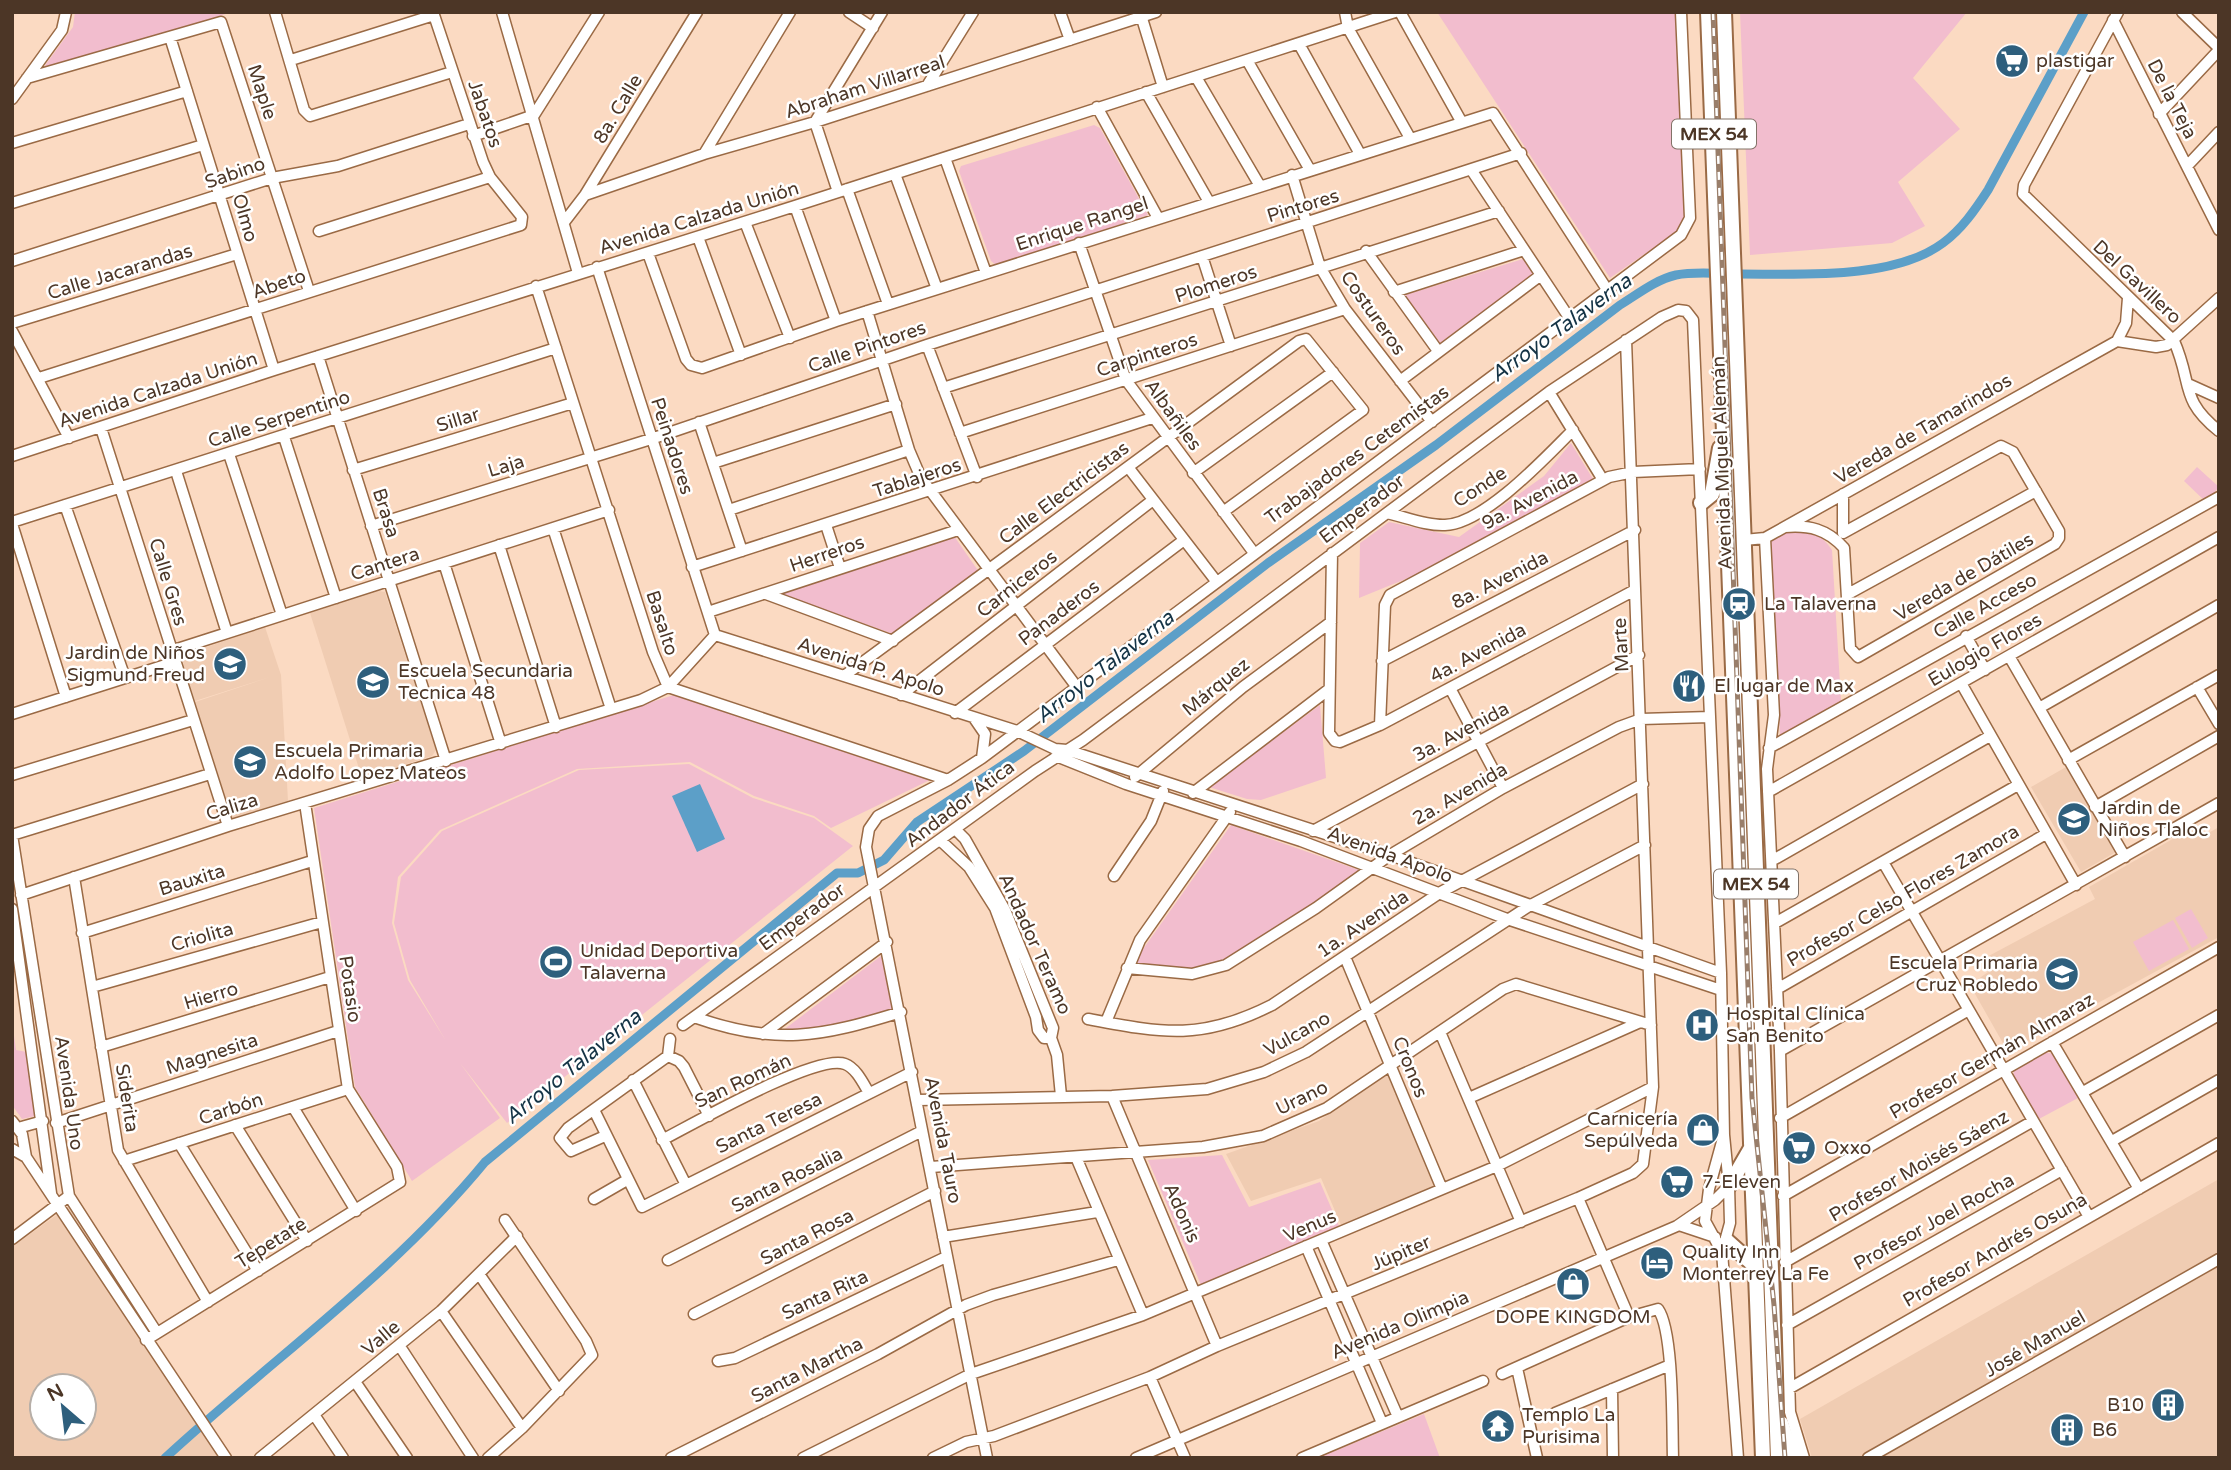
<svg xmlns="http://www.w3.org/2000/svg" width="2231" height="1470" font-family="'Varela Round',sans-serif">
<rect width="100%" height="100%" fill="#fbdac2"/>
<path fill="#f0ccb2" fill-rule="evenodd" d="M379,591L385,592L436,750L432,756L362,778L310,613Z
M265,627L281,675L288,801L232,818L195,702L270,677L195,701L181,656Z
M2066,767L2116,852L2081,872L2031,787Z
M2197,825L2203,836L2219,827V937L2008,1052L1970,985L1988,972L1983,959L2095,899L2089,887Z
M1387,1074L1435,1187L1341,1225L1321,1178L1251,1201L1226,1154L1319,1121Z
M2219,1179V1458H1812L1800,1419Z
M69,1206L149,1337L230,1458H12V1247ZM42,1386H84V1428H42Z"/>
<path fill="#f2bdce" d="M75,12H232L41,71L73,27Z
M1437,12H1675L1685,226L1610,278Z
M1740,12H1967L1913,78L1960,129L1898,182L1925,226L1892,243L1750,255Z
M1094,125L1100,128L1148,215L997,266L991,261L959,171L961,166Z
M1523,259L1534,274L1440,343L1405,295Z
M1571,443L1593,479L1413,576L1359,598L1360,543L1389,522L1459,537L1544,476Z
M2197,467L2219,487L2206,502L2184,481Z
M1788,530C1808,530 1820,532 1832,550L1841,701L1780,735L1771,540Z
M954,536L979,572L893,634L778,593Z
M677,694L932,779L831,828L814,816L754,796L690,762L577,769L440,830L398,877L392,923L408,980L446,1041L410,980L394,923L401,877L442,831L579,770L689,764L753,798L814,818L853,846L507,1123L460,1063L500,1118L412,1181L355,1087L314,808Z
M1320,705L1326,778L1261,800L1247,799L1209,787Z
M1231,825L1362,871L1228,960L1199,970L1137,966L1136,959Z
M2191,909L2208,938L2192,948L2175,918Z
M2173,920L2189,949L2149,971L2133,942Z
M881,956L895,1016L823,1034L782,1031Z
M12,1021L16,1050L27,1052L35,1116L22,1119L12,1105Z
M2045,1052L2053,1054L2078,1098L2037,1120L2013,1078L2014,1070Z
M1222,1155L1249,1207L1320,1182L1339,1226L1201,1285L1148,1160Z
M1424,1414L1440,1458H1318Z"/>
<path fill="#5c9fc8" d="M700,784L725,839L697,852L672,796Z"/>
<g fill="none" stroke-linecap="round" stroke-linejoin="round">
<path stroke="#5c9fc8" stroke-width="9" d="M165,1458C272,1359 392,1275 485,1162L837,873H858L884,860L917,822L1024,751L1268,563L1436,445L1620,305C1638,294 1655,280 1676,275C1696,271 1720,274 1740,274C1801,274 1893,280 1943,243C1962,229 1975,210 1988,190L2084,12"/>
<g stroke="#9a6a45" stroke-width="13">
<path id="minor" d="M275,12L304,110L310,116L452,72
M502,12L578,273
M849,12L873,28
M1060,12L1070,40
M1140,12L1163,87
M1345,12L1348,28L1410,138
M1400,12L1461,121
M2118,12L2024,185L2023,194L2174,341C2193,384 2179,399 2219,431
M2182,12L2219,48
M2113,20L2219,230
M170,37L274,370
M1299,44L1360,154
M291,60L434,15
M1247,60L1310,170
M1196,77L1260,186
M27,78L221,22L309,291
M927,86L973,12
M1146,92L1209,202
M12,99L62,30L66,12
M1097,107L1158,218
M2159,114L2219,50
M473,136L534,115L599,12
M12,143L187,91
M704,154L790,12
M945,158L986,273
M2187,166L2219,132
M1472,171L1570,319
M895,174L937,289
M1292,175L1320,267L1345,309L1432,422
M847,189L888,304
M838,192L815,122L882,12
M585,195L704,154L815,122L1156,12
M12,203L203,145
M795,206L836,321
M565,221L585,195L697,12
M745,222L790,338
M319,231L490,177
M698,237L741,355
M1079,243L1126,380L1254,553
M1366,251L1438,351
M648,253L686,359L691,365L702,368L836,321L1493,113L1608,291
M1202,256L1231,346
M12,261L272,178L338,166L469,124
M597,267L715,635
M536,286L653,652L668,687L948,780
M1394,292L1524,250
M867,311L909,450L921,478L1076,686
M12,323L237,254
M12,331L69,438
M2117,341L2156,347L2167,345L2219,298
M927,345L977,477
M318,356L446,761
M39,378L521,225L522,217L490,177L483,162L433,12
M1400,381L1541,275
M2188,384L2219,398
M943,388L1499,211
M1549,392L1603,480
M699,422L742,551
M101,428L228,826
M960,433L1345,309
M284,437L336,598
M229,454L282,615
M12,456L274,370L795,206L1395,12
M713,463L896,404
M1128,467L1216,581
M353,470L573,403
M176,471L227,633
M1193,473L1333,372
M65,505L125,678
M729,510L909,450
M1387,513C1405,517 1427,526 1445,525C1484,524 1546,457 1573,430
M12,522L556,348
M12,524L66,697
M826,525L840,568
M371,526L651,439L927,345L1521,153
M1785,527C1809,525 1827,529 1844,548L1850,648L1858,657L2055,544L2059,538V531L2013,452L2001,446L1843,533V494
M553,528L611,709
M1765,538L1774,715L1767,769L1780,1051L1790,1412L1804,1458
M1744,540L1765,538L2117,341L2126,323L2128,298
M499,545L556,727
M1332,553L1329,733L1335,741L1340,742L1380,725L1635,590
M444,563L501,744
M692,567L1152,418
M766,594L893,641
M1848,594L2036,491
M708,612L958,530
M715,635L1017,731L1055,749L1067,750L1390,855L1721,973
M1966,636L1985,670
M171,651L609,510
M2009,656L2125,857
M1382,661L1635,530
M844,676L1299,341L1306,339L1363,410L1223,512
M1961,683L2076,885
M2197,687L2219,724
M1450,688L1503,788
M901,695L1153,500
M2039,708L2219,605
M955,713L1184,540
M12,714L175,662
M974,718L985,734L982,758
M1380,725L1385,605L1390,595L1609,477L1633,472L1700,469
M1769,748L2219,497
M1056,756L1126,784L1301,841L1507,919L1721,990
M2068,760L2219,675
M12,775L193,720
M1135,777L1243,687L1331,622
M1768,792L2219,537
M1193,793L1328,690
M2095,807L2219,736
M956,830L965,839L1005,910L1053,1028L1051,1038
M1313,831L1639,655
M941,841L969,867L995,908L1036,1017L1038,1030L1044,1038H1051L1057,1055L1061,1096
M1773,860L1990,736
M1883,862L2089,1217
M1114,876L1151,821L1163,791
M74,877L118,1150L208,1302
M21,895L228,826L641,700L668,687L715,635
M12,909L51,1193
M1775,923L2018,785
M82,933L312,861
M1345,957L1442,1189
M1127,968L1192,974L1226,965L1316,908L1390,855L1503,788L1619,727L1641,719L1710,717
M92,987L322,922
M1777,989L2046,834
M694,1017C776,1046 820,1037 901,1012
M1088,1019C1163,1033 1201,1041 1272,1005L1441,892L1643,784
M1106,1022L1140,940L1230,812
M683,1025L1035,771L1083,740L1549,392L1662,317L1678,310L1686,311L1693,320L1721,973L1724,1135L1729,1186L1730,1223L1722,1252L1738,1458
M1440,1032L1521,1222
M763,1034L887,942
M2052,1042L2139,1189
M101,1047L330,977
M1780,1051L2219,803
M668,1056L679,1061L684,1067L709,1116
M668,1056L670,1039
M633,1080L685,1183
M2083,1092L2219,1015
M1112,1096L1217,1346
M1469,1098L1638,1023
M918,1100L1112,1096L1207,1089L1264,1072L1306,1052L1529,906L1645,845
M293,1107L356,1211
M594,1110L642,1207L912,1072
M1780,1118L1967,1011
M12,1121L22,1134L26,1157L226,1458
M56,1123L338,1031
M235,1125L307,1241
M18,1128L43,1121
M605,1136L571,1151L560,1138L568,1128L668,1056
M662,1140C693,1124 817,1053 845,1064C856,1068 863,1083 869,1093
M2112,1141L2219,1080
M179,1143L258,1271
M12,1149L26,1157
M1076,1157L1143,1315
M124,1161L348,1089
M931,1167L1203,1147L1263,1136L1327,1108L1503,989L1516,984L1651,1025
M1783,1196L2219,947
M1578,1198L1629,1317
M594,1199L627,1180
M1679,1225L1715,1237
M943,1237L1097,1212
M12,1239L69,1196
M1321,1240L1398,1417
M1306,1246L1382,1423
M1722,1252L1705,1221L1709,1189L1723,1138
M668,1260L922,1131
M1785,1262L2033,1121
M479,1274L559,1391
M441,1311L522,1428
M694,1314L935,1191
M1787,1325L2062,1170
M157,1333L69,1196L12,835L210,774
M146,1340L400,1182L397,1167L348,1089L305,803
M399,1345L473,1458
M718,1361L735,1358L946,1257
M1517,1368L1537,1458
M1502,1374L1629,1317L1658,1309C1674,1331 1672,1428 1673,1458
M1150,1377L1185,1458
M356,1383L407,1458
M1790,1388L2219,1143
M1612,1389L1613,1458
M1555,1413L1670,1365
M315,1416L343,1458
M260,1458L441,1311L517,1236
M488,1458L522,1428L592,1355L586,1341L505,1220
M671,1458L878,1354L966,1305L993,1295L1118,1260
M803,1458L971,1374L1143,1315L1497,1166L1653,1087
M933,1458L966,1442L994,1436L1150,1377L1217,1346L1578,1198L1633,1173L1643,1164L1653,1087L1626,340
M987,1458L866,847L869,829L878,816L948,780L982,758L1681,235L1690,218L1681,12
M1136,1458L1677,1226L1715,1200L1729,1186
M1302,1458L1483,1381
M1868,1458L2219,1259"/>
</g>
<g stroke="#9a6a45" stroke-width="18">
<path id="highway" d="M1708,12L1763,1458
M1724,12L1778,1458
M1701,503L1712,494L1720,448
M1729,1186L1751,1148
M1727,1241L1755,1266
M1781,1423L1793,1458"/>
</g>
<use href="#minor" stroke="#fff" stroke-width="10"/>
<use href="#highway" stroke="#fff" stroke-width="14"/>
<g stroke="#997e6a" stroke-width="5">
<path id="rail" d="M1713,12L1752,1098L1774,1305L1785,1458"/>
</g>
<use href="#rail" stroke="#fff" stroke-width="2.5" stroke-dasharray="8" stroke-linecap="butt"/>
</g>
<defs>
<g id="supermarket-disc" transform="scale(1.75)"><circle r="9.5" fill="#2e5f7d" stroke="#fff"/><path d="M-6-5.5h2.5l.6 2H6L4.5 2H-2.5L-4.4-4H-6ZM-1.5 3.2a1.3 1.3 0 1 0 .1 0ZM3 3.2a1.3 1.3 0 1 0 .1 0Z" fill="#fff"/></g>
<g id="station-disc" transform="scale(1.75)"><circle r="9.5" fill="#2e5f7d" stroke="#fff"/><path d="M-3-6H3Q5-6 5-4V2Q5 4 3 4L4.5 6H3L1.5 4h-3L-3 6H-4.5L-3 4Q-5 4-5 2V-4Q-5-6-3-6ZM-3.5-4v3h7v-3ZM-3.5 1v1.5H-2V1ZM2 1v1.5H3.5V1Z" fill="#fff"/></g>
<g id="school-disc" transform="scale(1.75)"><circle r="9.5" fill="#2e5f7d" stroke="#fff"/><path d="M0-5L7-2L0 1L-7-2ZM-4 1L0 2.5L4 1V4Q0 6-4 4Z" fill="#fff"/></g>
<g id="restaurant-disc" transform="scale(1.75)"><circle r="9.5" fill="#2e5f7d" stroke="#fff"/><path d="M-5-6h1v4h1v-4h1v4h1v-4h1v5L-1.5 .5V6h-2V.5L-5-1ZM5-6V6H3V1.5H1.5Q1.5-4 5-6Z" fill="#fff"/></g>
<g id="stadium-disc" transform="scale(1.75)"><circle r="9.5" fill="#2e5f7d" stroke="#fff"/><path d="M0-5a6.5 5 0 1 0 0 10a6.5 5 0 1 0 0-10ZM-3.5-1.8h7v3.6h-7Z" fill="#fff"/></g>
<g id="hospital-disc" transform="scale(1.75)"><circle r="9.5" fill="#2e5f7d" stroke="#fff"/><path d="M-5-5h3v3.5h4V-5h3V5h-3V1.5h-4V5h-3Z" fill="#fff"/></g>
<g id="shop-disc" transform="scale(1.75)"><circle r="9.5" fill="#2e5f7d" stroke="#fff"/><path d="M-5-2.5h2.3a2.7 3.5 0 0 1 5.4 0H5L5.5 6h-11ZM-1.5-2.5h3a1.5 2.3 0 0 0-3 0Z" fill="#fff"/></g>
<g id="hotel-disc" transform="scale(1.75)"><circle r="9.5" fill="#2e5f7d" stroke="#fff"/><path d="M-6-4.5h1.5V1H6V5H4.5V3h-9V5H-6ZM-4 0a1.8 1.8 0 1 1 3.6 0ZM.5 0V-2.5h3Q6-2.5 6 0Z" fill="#fff"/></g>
<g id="building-disc" transform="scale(1.75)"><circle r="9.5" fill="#2e5f7d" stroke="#fff"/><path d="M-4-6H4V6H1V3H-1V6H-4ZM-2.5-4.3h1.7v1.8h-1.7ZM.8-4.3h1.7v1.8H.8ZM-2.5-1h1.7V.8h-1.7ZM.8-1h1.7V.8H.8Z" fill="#fff"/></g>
<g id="temple-disc" transform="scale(1.75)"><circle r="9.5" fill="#2e5f7d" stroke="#fff"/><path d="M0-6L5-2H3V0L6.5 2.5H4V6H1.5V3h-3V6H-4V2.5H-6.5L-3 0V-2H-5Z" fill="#fff"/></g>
</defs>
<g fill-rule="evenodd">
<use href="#supermarket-disc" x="2012" y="61"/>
<use href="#station-disc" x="1739" y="604"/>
<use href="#school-disc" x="230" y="664"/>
<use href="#school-disc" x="373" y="682"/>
<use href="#restaurant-disc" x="1689" y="686"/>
<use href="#school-disc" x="250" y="762"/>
<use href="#school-disc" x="2074" y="819"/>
<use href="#stadium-disc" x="556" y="962"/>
<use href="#school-disc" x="2062" y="974"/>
<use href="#hospital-disc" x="1702" y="1025"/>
<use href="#shop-disc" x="1703" y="1130"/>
<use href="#supermarket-disc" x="1799" y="1148"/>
<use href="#supermarket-disc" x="1677" y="1182"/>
<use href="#hotel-disc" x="1657" y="1263"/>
<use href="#shop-disc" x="1573" y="1284"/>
<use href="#building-disc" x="2168" y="1405"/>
<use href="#temple-disc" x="1498" y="1426"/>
<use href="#building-disc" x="2067" y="1430"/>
</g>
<g text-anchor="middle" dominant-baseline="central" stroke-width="5" stroke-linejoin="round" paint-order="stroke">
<g fill="#fff" stroke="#827267" stroke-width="2">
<rect x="1672" y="119.5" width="84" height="29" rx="5"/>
<rect x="1714" y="869.5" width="84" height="29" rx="5"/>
</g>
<g font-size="18" font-weight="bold" fill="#4c3626">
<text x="1714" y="134">MEX 54</text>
<text x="1756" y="884">MEX 54</text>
</g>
<g font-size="19" fill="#4c3626" stroke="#fff" text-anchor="start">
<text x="2036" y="61">plastigar</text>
<text x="1764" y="604">La Talaverna</text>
<text x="205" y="653" text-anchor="end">Jardin de Niños<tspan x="205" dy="22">Sigmund Freud</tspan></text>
<text x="398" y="671">Escuela Secundaria<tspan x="398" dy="22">Tecnica 48</tspan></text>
<text x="1714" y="686">El lugar de Max</text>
<text x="274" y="751">Escuela Primaria<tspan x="274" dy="22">Adolfo Lopez Mateos</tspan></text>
<text x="2098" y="808">Jardin de<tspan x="2098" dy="22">Niños Tlaloc</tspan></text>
<text x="580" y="951">Unidad Deportiva<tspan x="580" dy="22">Talaverna</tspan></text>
<text x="2038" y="963" text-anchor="end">Escuela Primaria<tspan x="2038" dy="22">Cruz Robledo</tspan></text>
<text x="1726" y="1014">Hospital Clínica<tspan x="1726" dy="22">San Benito</tspan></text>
<text x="1678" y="1119" text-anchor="end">Carnicería<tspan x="1678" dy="22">Sepúlveda</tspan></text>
<text x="1824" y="1148">Oxxo</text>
<text x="1702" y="1182">7-Eleven</text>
<text x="1682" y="1252">Quality Inn<tspan x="1682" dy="22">Monterrey La Fe</tspan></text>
<text x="1573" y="1317" text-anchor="middle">DOPE KINGDOM</text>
<text x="2144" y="1405" text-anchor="end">B10</text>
<text x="1522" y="1415">Templo La<tspan x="1522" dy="22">Purisima</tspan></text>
<text x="2092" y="1430">B6</text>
</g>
<g font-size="19" fill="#4c3626" stroke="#fff">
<text transform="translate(865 87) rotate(-18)">Abraham Villarreal</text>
<text transform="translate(262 92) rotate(72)">Maple</text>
<text transform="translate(2172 99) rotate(63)">De la Teja</text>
<text transform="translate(618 109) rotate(-59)">8a. Calle</text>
<text transform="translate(485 114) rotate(71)">Jabatos</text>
<text transform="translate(235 173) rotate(-19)">Sabino</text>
<text transform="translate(1303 206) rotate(-17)">Pintores</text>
<text transform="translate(245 218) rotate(74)">Olmo</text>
<text transform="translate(699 218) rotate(-17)">Avenida Calzada Unión</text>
<text transform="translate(1082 224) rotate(-18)">Enrique Rangel</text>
<text transform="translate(120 272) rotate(-17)">Calle Jacarandas</text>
<text transform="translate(2137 282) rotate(43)">Del Gavillero</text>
<text transform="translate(279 284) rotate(-19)">Abeto</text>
<text transform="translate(1216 284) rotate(-18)">Plomeros</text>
<text transform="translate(1373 313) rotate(55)">Costureros</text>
<text transform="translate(867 347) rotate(-19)">Calle Pintores</text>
<text transform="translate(1147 355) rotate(-18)">Carpinteros</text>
<text transform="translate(158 390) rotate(-18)">Avenida Calzada Unión</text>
<text transform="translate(1173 415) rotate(54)">Albañiles</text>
<text transform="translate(279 419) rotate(-18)">Calle Serpentino</text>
<text transform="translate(458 420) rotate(-17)">Sillar</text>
<text transform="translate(1923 429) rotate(-30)">Vereda de Tamarindos</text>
<text transform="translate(672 446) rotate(72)">Peinadores</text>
<text transform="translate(1357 455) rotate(-36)">Trabajadores Cetemistas</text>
<text transform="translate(1722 463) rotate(-92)">Avenida Miguel Alemán</text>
<text transform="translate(506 466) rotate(-17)">Laja</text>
<text transform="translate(917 478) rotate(-18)">Tablajeros</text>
<text transform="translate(1480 487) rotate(-33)">Conde</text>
<text transform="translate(1064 493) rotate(-37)">Calle Electricistas</text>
<text transform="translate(1530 500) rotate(-28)">9a. Avenida</text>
<text transform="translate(1362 509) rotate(-37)">Emperador</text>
<text transform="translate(386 513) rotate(72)">Brasa</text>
<text transform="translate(827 554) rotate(-19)">Herreros</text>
<text transform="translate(385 564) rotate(-18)">Cantera</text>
<text transform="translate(1964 577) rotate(-30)">Vereda de Dátiles</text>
<text transform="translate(1500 580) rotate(-27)">8a. Avenida</text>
<text transform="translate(168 582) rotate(73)">Calle Gres</text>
<text transform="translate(1017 584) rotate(-38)">Carniceros</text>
<text transform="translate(1985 606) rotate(-29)">Calle Acceso</text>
<text transform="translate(1059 613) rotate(-37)">Panaderos</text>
<text transform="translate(662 623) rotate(72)">Basalto</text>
<text transform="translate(1621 645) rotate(-93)">Marte</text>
<text transform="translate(1985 650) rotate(-30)">Eulogio Flores</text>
<text transform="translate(1478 653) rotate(-28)">4a. Avenida</text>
<text transform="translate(871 667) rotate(18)">Avenida P. Apolo</text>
<text transform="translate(1216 687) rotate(-39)">Márquez</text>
<text transform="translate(1461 732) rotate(-28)">3a. Avenida</text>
<text transform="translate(1460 794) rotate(-30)">2a. Avenida</text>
<text transform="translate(960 804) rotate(-37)">Andador Ática</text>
<text transform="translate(232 807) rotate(-17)">Caliza</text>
<text transform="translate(1390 855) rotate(20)">Avenida Apolo</text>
<text transform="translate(192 880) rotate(-17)">Bauxita</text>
<text transform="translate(1903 896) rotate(-30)">Profesor Celso Flores Zamora</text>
<text transform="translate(802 917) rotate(-36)">Emperador</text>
<text transform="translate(1363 924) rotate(-34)">1a. Avenida</text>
<text transform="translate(202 937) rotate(-16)">Criolita</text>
<text transform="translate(1035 944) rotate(66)">Andador Teramo</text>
<text transform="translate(350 989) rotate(82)">Potasio</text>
<text transform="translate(211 996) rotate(-17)">Hierro</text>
<text transform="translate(1297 1034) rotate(-29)">Vulcano</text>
<text transform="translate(212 1054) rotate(-18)">Magnesita</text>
<text transform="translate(1992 1056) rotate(-30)">Profesor Germán Almaraz</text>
<text transform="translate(1410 1067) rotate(68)">Cronos</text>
<text transform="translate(743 1081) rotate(-25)">San Román</text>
<text transform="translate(69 1093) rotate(82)">Avenida Uno</text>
<text transform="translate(127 1098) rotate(81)">Siderita</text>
<text transform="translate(1302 1098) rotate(-26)">Urano</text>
<text transform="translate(231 1109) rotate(-18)">Carbón</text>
<text transform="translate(769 1123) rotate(-26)">Santa Teresa</text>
<text transform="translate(943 1140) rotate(79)">Avenida Tauro</text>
<text transform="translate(1919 1166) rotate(-30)">Profesor Moisés Sáenz</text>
<text transform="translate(787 1180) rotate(-27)">Santa Rosalia</text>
<text transform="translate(1182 1213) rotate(66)">Adonis</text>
<text transform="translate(1934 1222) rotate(-29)">Profesor Joel Rocha</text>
<text transform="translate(1310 1226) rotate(-23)">Venus</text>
<text transform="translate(807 1237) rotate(-27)">Santa Rosa</text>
<text transform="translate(271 1243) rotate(-32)">Tepetate</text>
<text transform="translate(1995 1250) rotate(-30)">Profesor Andrés Osuna</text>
<text transform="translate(1401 1253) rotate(-23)">Júpiter</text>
<text transform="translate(825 1295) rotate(-25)">Santa Rita</text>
<text transform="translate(1400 1325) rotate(-23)">Avenida Olimpia</text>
<text transform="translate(381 1338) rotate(-40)">Valle</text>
<text transform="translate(2035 1344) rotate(-30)">José Manuel</text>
<text transform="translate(807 1370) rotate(-27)">Santa Martha</text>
</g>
<g font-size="21" font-style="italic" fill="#143345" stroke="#fff">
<text transform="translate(1561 328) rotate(-36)">Arroyo Talaverna</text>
<text transform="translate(1105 667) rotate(-38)">Arroyo Talaverna</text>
<text transform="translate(573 1067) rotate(-39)">Arroyo Talaverna</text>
</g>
</g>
<rect width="2231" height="1470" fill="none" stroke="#4c3626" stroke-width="28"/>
<g transform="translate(63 1407) rotate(332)"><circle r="33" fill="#ffffff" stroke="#b7afa8" stroke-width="2"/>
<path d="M0-5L12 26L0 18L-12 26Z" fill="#2e5f7d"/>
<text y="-10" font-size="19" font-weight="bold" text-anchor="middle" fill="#4c3626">N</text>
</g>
</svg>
